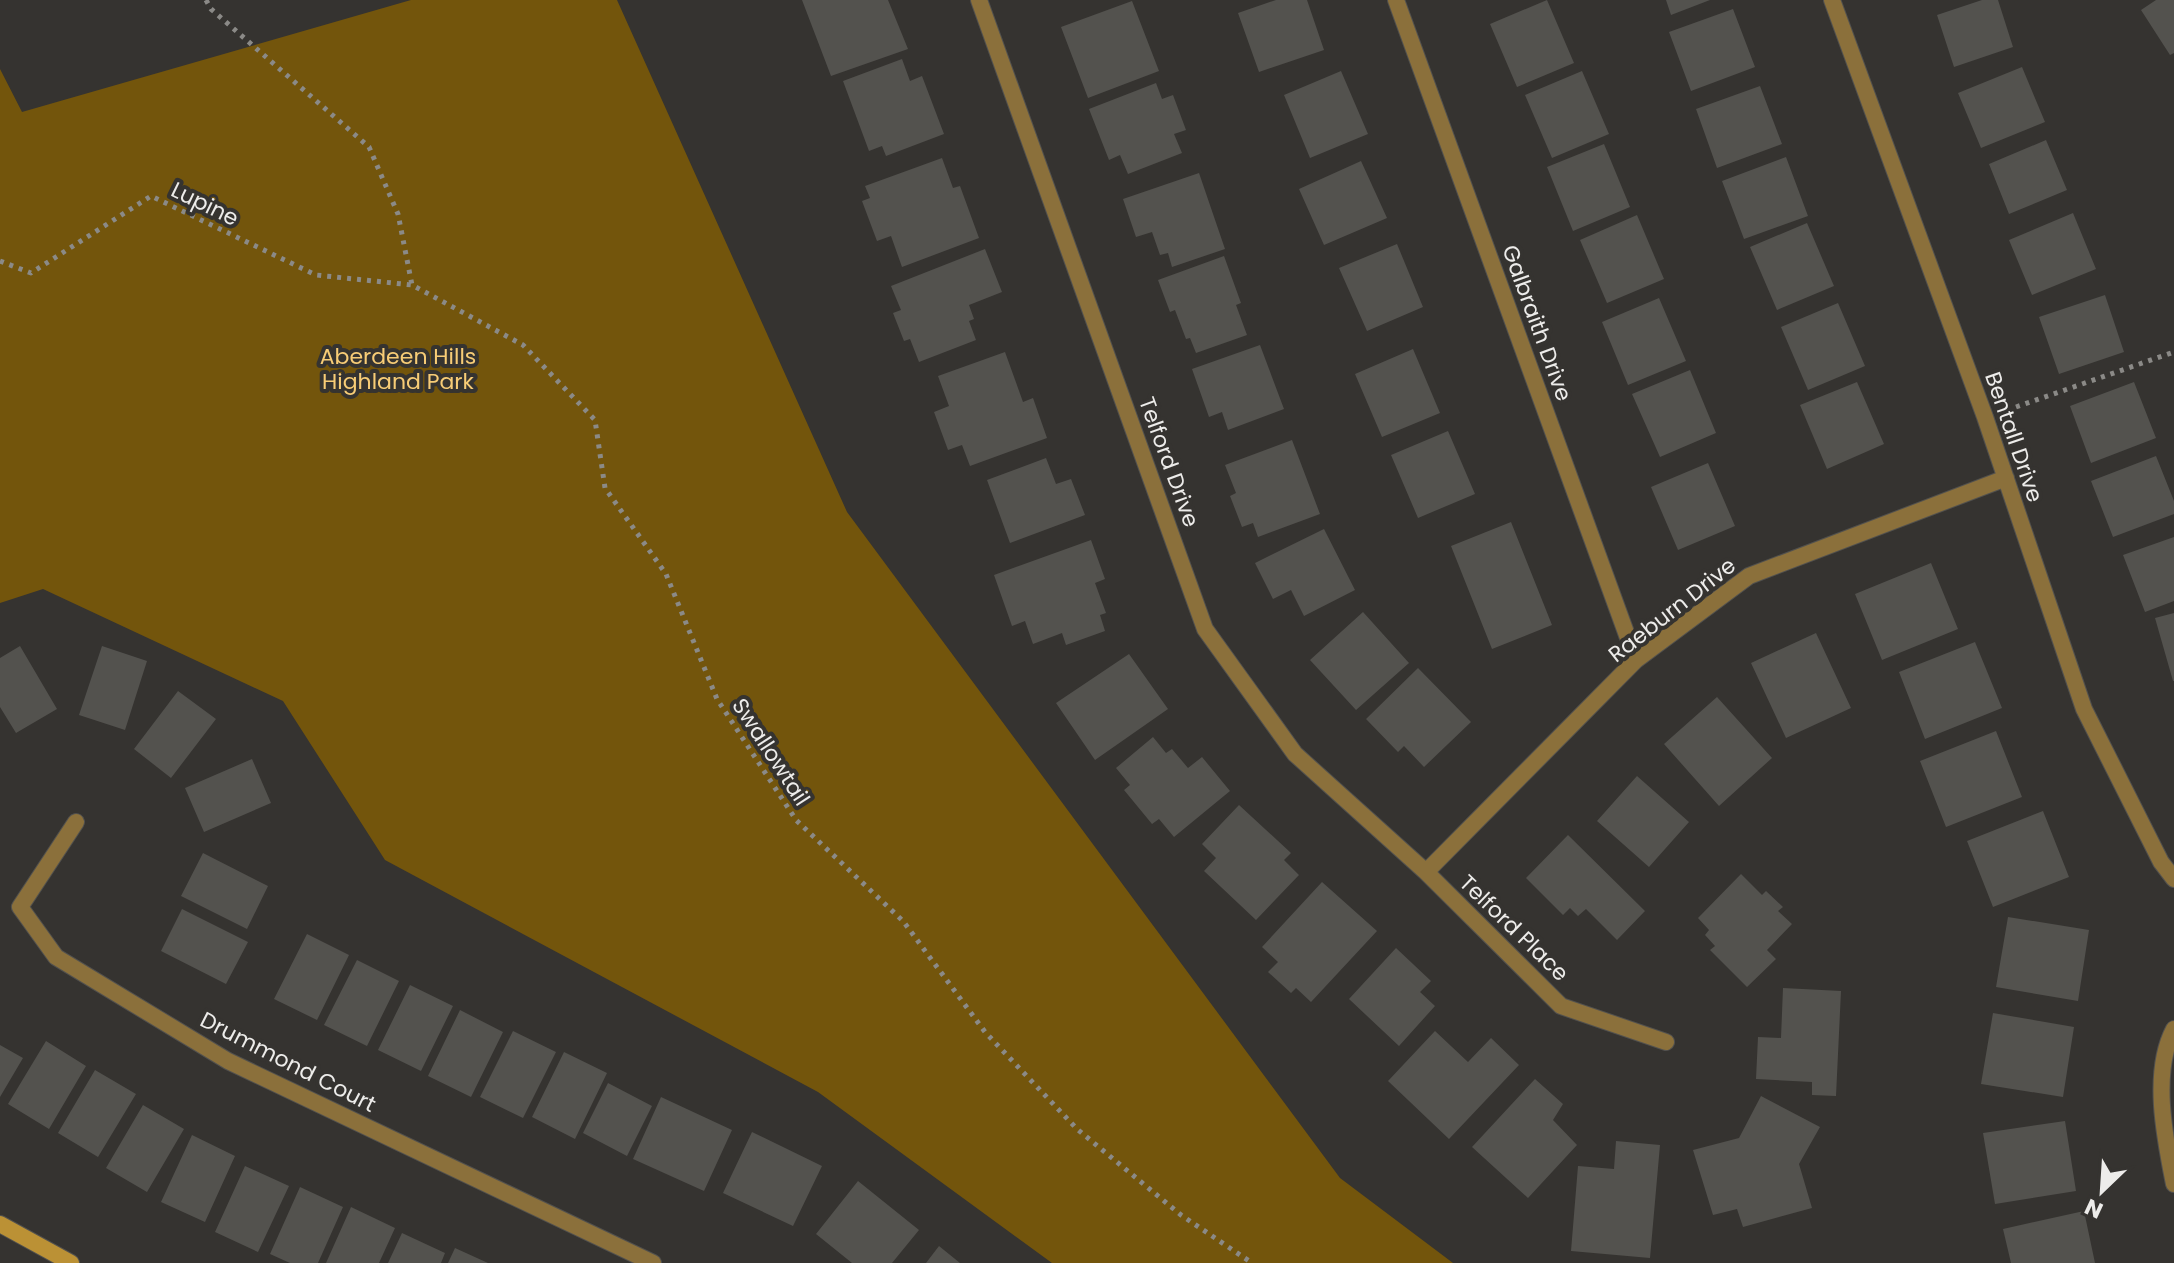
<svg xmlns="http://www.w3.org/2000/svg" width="2174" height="1263" font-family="Poppins,sans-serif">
<rect width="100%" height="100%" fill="#353330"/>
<path fill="#73550c" d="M411,0H617L847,512L1340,1178L1453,1263H1052L818,1092L385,860L283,701L43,589L0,603V69L22,112Z"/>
<path fill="#53524e" d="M802,0H888L908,49L831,76Z
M1276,0H1307L1324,50L1259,72L1238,13Z
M1547,0L1574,63L1517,87L1490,24Z
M1666,0H1710L1671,15Z
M1982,0H1998L2013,47L1954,67L1937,15Z
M2156,0H2174V53L2170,55L2141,10Z
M1132,1L1159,71L1088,98L1061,27Z
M1733,9L1755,67L1691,91L1669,32Z
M902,59L910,81L922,76L944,134L886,156L882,146L869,151L843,81Z
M2022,67L2045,122L1981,148L1958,93Z
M1341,71L1368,134L1310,158L1284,95Z
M1582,71L1609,134L1552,158L1525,95Z
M1156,83L1162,99L1173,95L1186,130L1174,134L1182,153L1128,174L1120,155L1109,160L1089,109Z
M1760,86L1782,144L1717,168L1696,109Z
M2046,140L2067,190L2009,214L1989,164Z
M1604,144L1630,207L1573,231L1547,167Z
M1786,157L1808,216L1744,239L1722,181Z
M942,158L953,188L960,186L979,238L902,267L891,236L877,241L862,201L870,198L865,186Z
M1361,161L1387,218L1324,245L1299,189Z
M1199,173L1225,249L1172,267L1168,253L1160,255L1152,232L1136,237L1123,199Z
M2073,213L2096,269L2032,295L2009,240Z
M1637,215L1664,279L1607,303L1580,240Z
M1807,223L1834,286L1777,310L1750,247Z
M1397,244L1423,307L1367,331L1339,268Z
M985,249L1002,292L969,305L974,319L969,321L976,340L919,362L910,339L904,341L893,313L901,310L891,286Z
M1224,256L1241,303L1236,305L1247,335L1196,353L1190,338L1186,339L1175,310L1170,312L1158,280Z
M2105,295L2124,352L2059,374L2039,317Z
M1659,298L1686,361L1628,385L1602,322Z
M1838,303L1865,366L1808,390L1781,327Z
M1260,345L1284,409L1228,430L1222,412L1209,417L1192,369Z
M1413,349L1440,413L1382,437L1355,374Z
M1005,352L1023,402L1033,398L1047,438L970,466L962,445L948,450L934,412L949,406L938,376Z
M1690,370L1716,433L1660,457L1632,394Z
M1857,382L1884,444L1827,469L1800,405Z
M2134,382L2156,438L2091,463L2070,406Z
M1448,431L1475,494L1418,518L1391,455Z
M1292,440L1320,514L1258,537L1253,523L1242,527L1230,496L1236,493L1225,465Z
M2156,456L2174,501V514L2113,537L2091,481Z
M1046,458L1056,484L1071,479L1085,515L1010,543L987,480Z
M1708,463L1735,526L1678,550L1651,487Z
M1511,522L1552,625L1492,649L1451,546Z
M1324,529L1355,590L1304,616L1291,590L1273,599L1255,563Z
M2174,537V601L2145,612L2123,555Z
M1091,540L1105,579L1095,583L1106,613L1100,615L1105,631L1066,645L1062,633L1033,644L1025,621L1012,626L994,575Z
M1931,563L1958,629L1882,660L1855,594Z
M1363,612L1409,663L1356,710L1310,660Z
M2174,613V681H2173L2155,618Z
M1816,633L1851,708L1786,738L1751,663Z
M1975,642L2002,708L1925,739L1899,672Z
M20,646L57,709L16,733L0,707V658Z
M102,646L147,661L125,730L79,715Z
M1129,654L1168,709L1095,760L1056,703Z
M1418,668L1471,722L1424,767L1404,746L1398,752L1366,719Z
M178,691L216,719L171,778L134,749Z
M1717,697L1772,758L1719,806L1664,744Z
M1996,731L2022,797L1946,827L1920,761Z
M1153,737L1166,753L1172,749L1188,768L1202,757L1230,791L1174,837L1159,819L1152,824L1124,790L1130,785L1116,768Z
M252,759L271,803L204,832L185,788Z
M1637,776L1689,822L1649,867L1597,821Z
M1239,805L1291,853L1284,860L1299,875L1256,920L1204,871L1216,858L1202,844Z
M2043,811L2069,877L1993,907L1967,841Z
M1568,835L1645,911L1617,940L1586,909L1578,916L1570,908L1563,915L1526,878Z
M203,853L268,886L247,929L181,896Z
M1741,874L1762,895L1766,891L1783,907L1778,911L1792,924L1767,950L1776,959L1747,987L1710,950L1715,946L1705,935L1709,930L1698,918Z
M1322,882L1377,931L1311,1002L1296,988L1291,993L1268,972L1278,962L1262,947Z
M182,909L248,942L226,984L161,951Z
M2008,917L2089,930L2078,1001L1996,987Z
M307,934L349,955L317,1020L274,999Z
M1396,948L1431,981L1420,992L1435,1006L1399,1046L1349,999Z
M357,960L399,981L367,1046L324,1025Z
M410,985L453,1006L421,1071L378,1050Z
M1783,988L1841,991L1836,1096L1812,1095V1082L1756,1079L1758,1037L1781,1038Z
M460,1010L503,1032L471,1097L428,1076Z
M1993,1013L2074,1027L2063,1097L1981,1084Z
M513,1031L556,1052L523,1118L480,1097Z
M1435,1031L1468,1062L1491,1038L1519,1065L1449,1139L1388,1081Z
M46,1041L86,1066L49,1129L8,1104Z
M0,1045L23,1058L0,1097Z
M564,1052L607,1073L575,1139L532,1117Z
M95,1070L136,1094L98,1157L58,1133Z
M1535,1079L1563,1104L1553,1120L1577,1145L1528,1198L1472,1147Z
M608,1083L652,1106L627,1156L583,1133Z
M1761,1096L1820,1127L1799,1164L1812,1208L1743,1227L1737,1209L1713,1215L1693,1150L1739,1138Z
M661,1097L732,1130L704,1191L633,1159Z
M143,1105L184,1129L147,1192L106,1168Z
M2065,1121L2076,1191L1995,1204L1983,1133Z
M752,1132L822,1166L793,1226L723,1193Z
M192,1135L235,1156L205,1222L161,1202Z
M1616,1141L1660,1145L1650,1258L1571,1251L1578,1166L1614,1169Z
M245,1166L289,1186L258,1252L215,1232Z
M858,1181L919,1230L892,1263H852L816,1234Z
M300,1187L343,1207L318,1263H290L270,1254Z
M351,1207L395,1228L379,1263H326Z
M2084,1211L2095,1263H2011L2003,1229Z
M402,1233L445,1253L441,1263H388Z
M939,1246L960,1263H926Z
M455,1248L488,1263H448Z"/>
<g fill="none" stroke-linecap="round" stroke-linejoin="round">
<g stroke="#52514e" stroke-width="18">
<path id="street" d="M979,0L1205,629L1295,754L1426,872L1561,1006L1666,1042
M1396,0L1636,660
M1832,0L1985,417L2084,709L2161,862L2174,879
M76,822L20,907L56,957L228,1061L653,1263
M1426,872L1636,660L1749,576L2006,478
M2174,1029C2151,1072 2165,1139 2174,1184"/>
</g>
<g stroke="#52514e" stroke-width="18">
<path id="secondary" d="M0,1224L71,1263"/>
</g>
<path stroke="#8b8a87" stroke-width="5" stroke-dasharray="4 6" stroke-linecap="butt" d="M206,0L211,9L369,147L398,214L412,285
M0,261L31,273L151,196L316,275L412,285L523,345L595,420L605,488L666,574L717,699L796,820L903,921L985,1032L1077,1129L1181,1215L1252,1263
M2016,407L2174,352"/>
<use href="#street" stroke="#8b703b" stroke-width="16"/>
<use href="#secondary" stroke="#bb9135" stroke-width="16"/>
</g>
<g text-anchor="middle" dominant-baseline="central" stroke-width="8" stroke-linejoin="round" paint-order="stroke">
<g font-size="22" fill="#edecea" stroke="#353330">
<text transform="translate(205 204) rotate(26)">Lupine</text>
<text transform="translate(1537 323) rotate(70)">Galbraith Drive</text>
<text transform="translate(2014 437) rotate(71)">Bentall Drive</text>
<text transform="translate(1169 462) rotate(70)">Telford Drive</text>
<text transform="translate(1672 610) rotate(-38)">Raeburn Drive</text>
<text transform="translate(771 752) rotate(57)">Swallowtail</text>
<text transform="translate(1514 928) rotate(44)">Telford Place</text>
<text transform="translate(288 1062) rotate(27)">Drummond Court</text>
</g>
<g font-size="22" fill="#f7cc76" stroke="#353330">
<text x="398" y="356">Aberdeen Hills<tspan x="398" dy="25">Highland Park</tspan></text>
</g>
</g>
<g transform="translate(2102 1191) rotate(205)" stroke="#353330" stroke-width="6" paint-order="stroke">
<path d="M0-6L14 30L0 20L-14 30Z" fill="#edecea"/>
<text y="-12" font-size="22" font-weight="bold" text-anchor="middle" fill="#edecea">N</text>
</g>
</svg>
